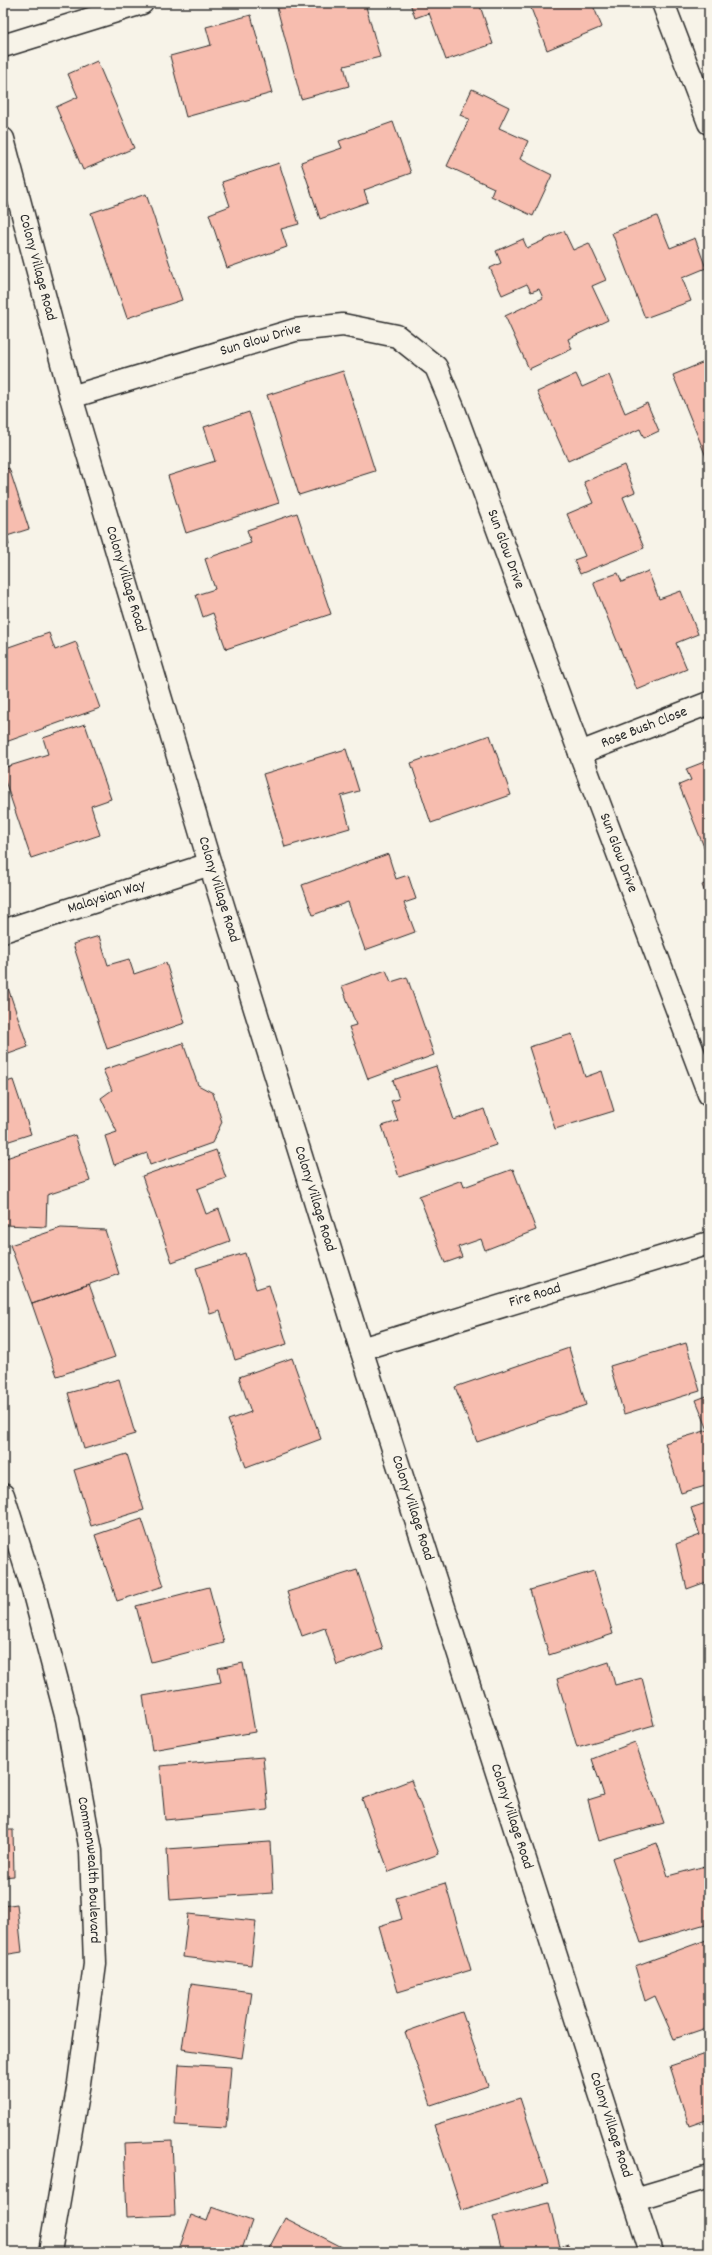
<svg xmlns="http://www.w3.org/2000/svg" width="712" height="2255" font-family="Dekko,sans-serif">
<rect width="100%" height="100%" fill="#f7f3e8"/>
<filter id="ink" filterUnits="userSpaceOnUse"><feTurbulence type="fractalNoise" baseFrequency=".025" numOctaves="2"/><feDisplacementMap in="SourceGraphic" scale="8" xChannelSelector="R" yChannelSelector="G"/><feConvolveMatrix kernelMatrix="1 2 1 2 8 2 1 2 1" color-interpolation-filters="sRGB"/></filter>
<g filter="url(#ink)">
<path fill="#f7bdaf" stroke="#2b2b2b" d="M294,3H365L380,57L344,66L349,86L301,99L277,8Z
M410,3H479L493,44L446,60L429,13L415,18Z
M529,3H592L602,27L547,50Z
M251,15L272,93L186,117L170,56L211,45L206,27Z
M97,61L134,148L83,170L56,107L78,97L68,74Z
M472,89L509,107L499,128L528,141L520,159L552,175L533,216L491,196L494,188L447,166L469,119L460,115Z
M393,122L411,173L364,190L368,202L320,219L301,162L342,148L339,141Z
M279,163L299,224L281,229L287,247L227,268L209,214L230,206L222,182Z
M146,194L182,300L127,318L91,213Z
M657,216L670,248L695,238L706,268L682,278L691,301L645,318L612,233Z
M564,231L573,250L589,243L606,280L592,286L608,320L568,339L572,349L529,369L505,316L543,298L539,289L531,292L527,284L502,295L490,268L501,263L496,251L523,239L527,248Z
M709,360V464L673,375Z
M343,371L375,471L299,495L267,395Z
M576,374L582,387L609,375L625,413L647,403L659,431L644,438L640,429L568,461L537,392Z
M249,412L279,503L186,533L168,476L215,461L204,427Z
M624,465L635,492L623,497L644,548L580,574L574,560L585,556L567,514L593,503L584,482Z
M9,468L29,529L7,536L9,545L3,547V470Z
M297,513L331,614L226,649L213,613L203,617L196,595L215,589L205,559L251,543L247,530Z
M648,571L659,599L681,591L698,634L676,643L687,669L637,690L593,582L618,573L622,582Z
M49,633L55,650L76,642L100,708L3,743V649Z
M85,724L111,799L91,806L100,835L31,858L3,775V768L48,754L43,738Z
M490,735L511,795L431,823L411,763Z
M346,749L359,791L341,796L350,828L285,847L263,774Z
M709,760V844L704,847L679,785L691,780L686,769Z
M388,854L396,879L408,875L416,899L404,903L415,932L365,950L348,902L313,915L302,885Z
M709,882V903L702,885Z
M99,936L108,965L129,959L134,974L166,963L185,1023L107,1049L73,944Z
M386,970L391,982L407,977L434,1055L368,1079L349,1027L356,1025L342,986Z
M6,982L28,1047L3,1056V983Z
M572,1034L585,1077L602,1071L614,1111L555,1129L529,1047Z
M183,1043L198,1085L213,1093L222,1122L212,1143L150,1165L147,1153L114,1165L105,1136L117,1132L101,1098L112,1090L103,1070Z
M436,1066L454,1120L484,1109L496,1145L399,1177L382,1126L398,1121L391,1101L399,1099L393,1080Z
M13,1080L31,1134L3,1143V1083Z
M75,1135L90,1181L47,1195L46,1227L6,1225L3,1217V1159Z
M216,1150L226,1178L197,1189L206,1214L219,1209L230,1241L172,1262L142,1176Z
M513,1169L536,1230L485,1250L481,1239L458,1247L462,1257L445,1263L419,1196L462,1180L464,1187Z
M61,1228L105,1230L119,1274L32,1304L10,1245Z
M245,1253L256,1289L269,1285L287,1344L235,1360L220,1311L210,1314L196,1268Z
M89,1284L115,1357L57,1376L32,1304Z
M686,1343L700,1391L624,1414L610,1366Z
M569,1348L586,1405L477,1442L455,1387Z
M292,1358L321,1439L246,1467L228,1420L251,1412L239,1377Z
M119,1379L135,1434L84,1449L68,1393Z
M709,1395V1485L681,1493L665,1443L708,1430L696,1400Z
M127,1454L144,1510L91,1526L74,1470Z
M709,1502V1581L687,1589L676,1544L700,1535L691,1508Z
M142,1519L164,1586L117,1601L95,1535Z
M357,1570L383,1649L337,1665L325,1628L302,1636L287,1592Z
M594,1571L613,1634L549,1655L530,1590Z
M209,1587L224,1643L151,1662L136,1606Z
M609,1662L615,1685L642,1678L654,1725L577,1747L557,1679Z
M243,1663L255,1732L152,1750L143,1696L221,1682L218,1668Z
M635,1742L664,1823L599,1841L588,1800L604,1795L592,1759Z
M263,1757L268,1810L165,1820L160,1766Z
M411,1780L439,1854L389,1872L362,1799Z
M3,1830H13L14,1876L3,1877Z
M270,1842L273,1893L170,1900L167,1849Z
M657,1843L668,1876L709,1865V1923L641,1943L612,1858Z
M445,1883L471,1970L398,1992L379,1926L402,1919L396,1898Z
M17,1904L22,1952L3,1955V1906Z
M188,1914L256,1921L251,1965L183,1957Z
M709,1939V2027L674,2039L655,1996L645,2001L635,1966Z
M191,1984L252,1992L242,2058L182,2049Z
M462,2012L488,2086L431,2105L405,2032Z
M709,2053V2119L689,2126L670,2066Z
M179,2064L231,2067L226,2128L175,2125Z
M520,2098L548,2183L462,2210L434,2125Z
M172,2141L175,2215L127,2217L124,2143Z
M549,2203L560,2247L569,2244L571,2252H502L493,2217Z
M212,2207L252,2221L241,2252H178L191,2215L207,2221Z
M285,2218L342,2247L340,2252H267Z"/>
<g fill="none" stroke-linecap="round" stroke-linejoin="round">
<g stroke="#2b2b2b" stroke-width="25">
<g id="street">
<path d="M663,3L709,123"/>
<path d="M3,46L142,3"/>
<path id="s1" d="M3,139L71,397L210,864L361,1349L651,2252"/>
<path id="s2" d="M71,397L295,330L343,325L397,336L436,367L454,410L580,753L709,1094"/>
<path id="s3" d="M580,753L709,703"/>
<path id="s4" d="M3,931L210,864"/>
<path id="s5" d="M361,1349L709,1243"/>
<path d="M635,2199L709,2177"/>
</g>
</g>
<g stroke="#2b2b2b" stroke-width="25">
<g id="secondary">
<path id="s6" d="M3,1495L33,1590L67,1719L91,1851L95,1964L79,2083L50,2252"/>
</g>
</g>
<use href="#street" stroke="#f7f3e8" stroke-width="22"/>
<use href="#secondary" stroke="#f7f3e8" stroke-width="22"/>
</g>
</g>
<g text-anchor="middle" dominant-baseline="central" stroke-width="4" stroke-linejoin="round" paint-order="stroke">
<g font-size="15" fill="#2b2b2b" stroke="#f7f3e8">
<text stroke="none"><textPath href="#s1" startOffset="133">Colony Village Road</textPath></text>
<text stroke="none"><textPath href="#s2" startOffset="198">Sun Glow Drive</textPath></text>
<text stroke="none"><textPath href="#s2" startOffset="582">Sun Glow Drive</textPath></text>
<text stroke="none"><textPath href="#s1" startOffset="457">Colony Village Road</textPath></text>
<text stroke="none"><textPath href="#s3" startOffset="69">Rose Bush Close</textPath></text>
<text stroke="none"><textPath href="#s2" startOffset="906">Sun Glow Drive</textPath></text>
<text stroke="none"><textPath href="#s1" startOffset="781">Colony Village Road</textPath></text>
<text stroke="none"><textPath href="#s4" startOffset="109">Malaysian Way</textPath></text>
<text stroke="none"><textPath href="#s1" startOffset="1105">Colony Village Road</textPath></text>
<text stroke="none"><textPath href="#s5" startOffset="182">Fire Road</textPath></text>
<text stroke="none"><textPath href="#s1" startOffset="1429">Colony Village Road</textPath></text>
<text stroke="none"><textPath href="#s1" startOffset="1753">Colony Village Road</textPath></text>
<text stroke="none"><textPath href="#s6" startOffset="386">Commonwealth Boulevard</textPath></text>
<text stroke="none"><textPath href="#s1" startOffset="2077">Colony Village Road</textPath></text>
</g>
</g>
<rect width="712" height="2255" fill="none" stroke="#f7f3e8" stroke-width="16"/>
<rect x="8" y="8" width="696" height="2239" fill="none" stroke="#2b2b2b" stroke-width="1.5" filter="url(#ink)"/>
</svg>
